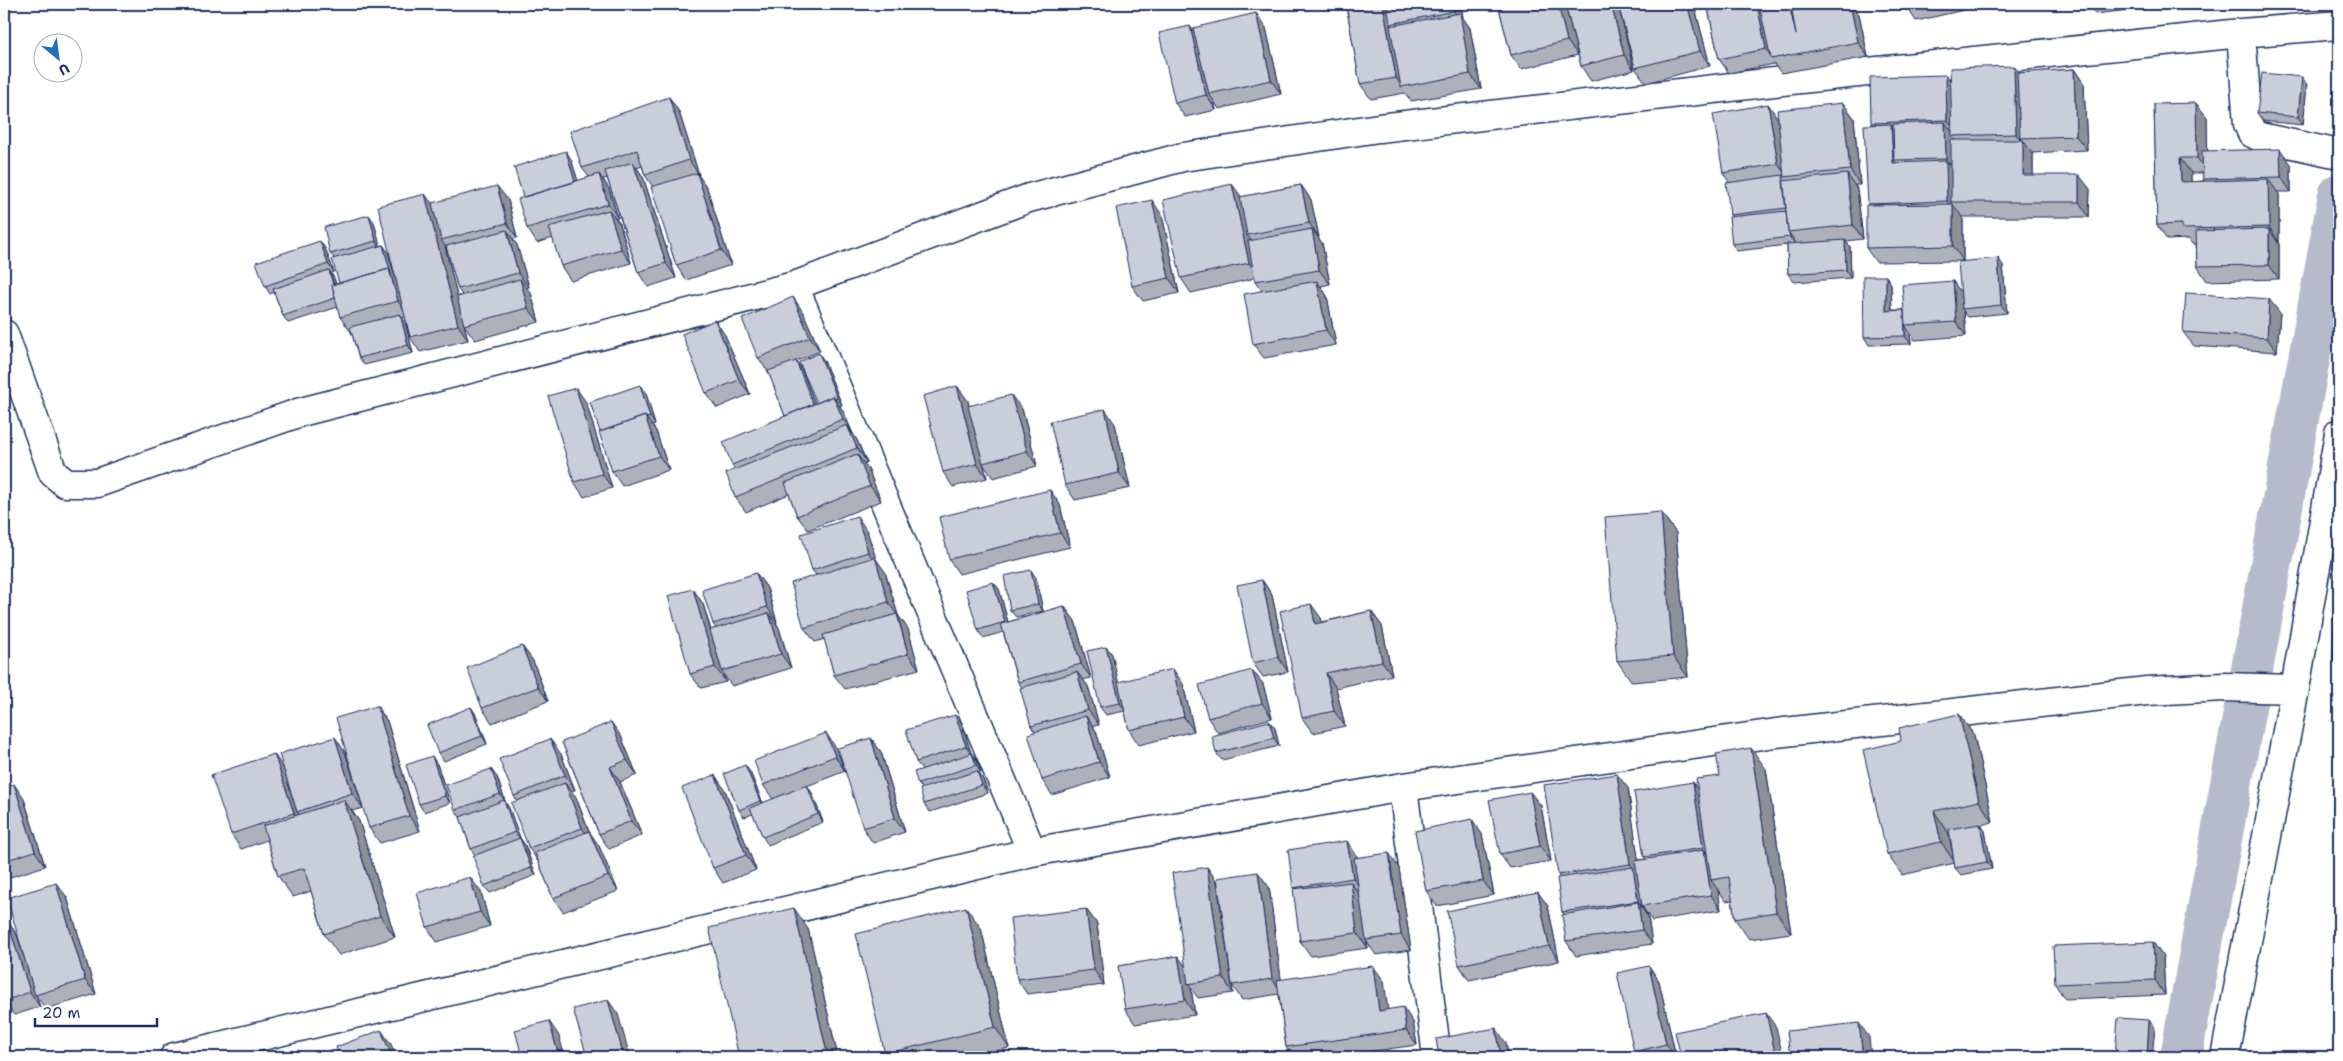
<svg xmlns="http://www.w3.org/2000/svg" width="2343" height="1061" font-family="'Shantell Sans',sans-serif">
<rect width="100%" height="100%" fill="#fff"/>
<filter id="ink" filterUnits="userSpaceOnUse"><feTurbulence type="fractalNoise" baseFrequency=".02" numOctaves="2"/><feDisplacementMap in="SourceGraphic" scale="10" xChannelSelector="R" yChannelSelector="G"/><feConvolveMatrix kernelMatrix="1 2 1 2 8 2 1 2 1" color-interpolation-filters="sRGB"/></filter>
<g filter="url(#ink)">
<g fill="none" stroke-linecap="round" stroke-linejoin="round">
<path stroke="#b5bbca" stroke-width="42" d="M2181,1057L2339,195"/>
<g stroke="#1b2f5e" stroke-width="31">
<path id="street" d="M2241,33L2339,25
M794,286L1032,852
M4,334L53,473L65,483H97L301,412L794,286L1029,198L1183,157L1379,128L1791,80L2241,33L2248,124L2252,133L2260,137L2339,154
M1403,787L1437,1057
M174,1057L1032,852L1403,787L1776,733L2147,691L2224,687L2295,689
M2225,1057L2295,689L2339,433"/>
</g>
<use href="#street" stroke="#fff" stroke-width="28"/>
</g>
<path fill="#aeb1bb" stroke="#1b2f5e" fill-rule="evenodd" d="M1346,4H1461L1463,18L1470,28L1481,89L1411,101L1405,93L1371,99L1360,84Z
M1498,4H1565L1578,55L1521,69L1511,55Z
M1565,4H1618L1634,70L1591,81L1581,66Z
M1618,4H1694L1710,66L1646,83L1635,68Z
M1707,4H1854L1855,9L1859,14L1868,57L1781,73L1774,64L1729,73L1719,59Z
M1905,4H1976L1977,7L1916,21L1906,6Z
M2088,4H2180L2095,14Z
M1256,13L1266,28L1281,94L1219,109L1214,101L1216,110L1185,117L1175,103L1194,32Z
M2074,69L2084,84L2087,150L2032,153L2033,155V175L2090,189L2089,217H1962L1963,218V261L1876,262L1866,248L1873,125L1871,123L1950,80L2019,73Z
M2302,77L2307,85L2303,125L2263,121L2257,113Z
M669,97L679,112L699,175H698L707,188L731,265L686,280L676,265L653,187L645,175L642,166L637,168L643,177L676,278L648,287L638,272L607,178L603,179L609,189L618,218L616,219L620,224L631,263L571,281L561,266L553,238L537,243L527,228L523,197L571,159L578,181L589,177L582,168Z
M1843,103L1854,118L1860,185H1855L1857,189L1863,239L1846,241L1850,247L1851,278L1794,282L1788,274L1787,245L1737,251L1732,244V217L1730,215L1729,182L1723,173L1768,104L1778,119Z
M2154,104L2207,117V151L2291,164V192H2277L2279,194V242H2278L2279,244V279L2207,281L2197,266L2196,244H2192L2189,239L2167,240L2157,225ZM2191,173H2203V179L2204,181L2191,182Z
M1301,185L1311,200L1319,237L1318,238L1322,243L1330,284L1321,286L1327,296L1336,345L1264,358L1253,344L1262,291L1255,281V278L1191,293L1181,278L1241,197Z
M508,200L517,238L513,239L517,245L529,287L527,288L531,293L539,322L475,340L464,325L462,316L468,340L420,352L410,337L405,317L402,318L405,322L413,353L364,365L359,358L351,331V332L340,317L338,307L288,323L283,316L274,292L270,294L265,286L325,248L334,272L331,273L334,278L336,284L339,283L334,258L330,254L374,222L380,246L383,245L388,252L395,278L432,203ZM445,246L447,249L458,289L462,295L457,297Z
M1162,215L1179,293L1143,301L1132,286Z
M2003,265L2007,313L1968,317L1964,312L1966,336L1915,340L1910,333L1911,344L1869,345L1864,337L1886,276L1891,284L1892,310H1904L1961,292Z
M803,312L820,351L796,361L801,368L815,404L817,403L824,361L842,405L840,406L843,411L853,434L857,440L867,463L864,464L868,469L881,501L808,530L797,516L789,494L746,512L735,497V470L732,465L785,416L769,373L758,358Z
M2280,313L2277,352L2194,346L2183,332Z
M725,335L750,394L717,408L706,393Z
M640,385L646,393L655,425L652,426L656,431L669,470L622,486L612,471Z
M957,386L968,401L969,406L1022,409L1037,466L993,478L983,464L987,478L953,487L943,472Z
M586,402L612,488L584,497L574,482Z
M1115,424L1130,488L1075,500L1065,485Z
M1050,490L1060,505L1070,547L959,574L949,559Z
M1661,512L1676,533L1688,677L1632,682L1617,661Z
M867,531L876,559L885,572L898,615L908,629L919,669L845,689L834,675L825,639L815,642L804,628L816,575L812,570Z
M2339,567V668L2333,659Z
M756,573L767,588L777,622H776L779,628L791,668L732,686L723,674L726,682L701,688L690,674L693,589L703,604L711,630L716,628L713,624Z
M1036,578L1043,611L1016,617L1010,610Z
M1262,580L1272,595L1288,672L1263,677L1253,663Z
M993,582L999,589L1008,622L1064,606L1075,621L1091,678L1083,680L1088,686L1099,725L1093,726L1096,731L1110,777L1052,795L1042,780L1035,732L1031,726L1022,687L1018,682L1003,632L983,638L978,630Z
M1371,611L1382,626L1392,675L1336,688L1345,726L1313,733L1302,718L1321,618L1322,622Z
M522,646L533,661L548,701L492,723L482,708Z
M1106,647L1112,654L1118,682L1183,684L1194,731L1139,745L1129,730L1125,711L1106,715L1100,707Z
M1252,670L1263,684L1272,718L1218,733L1208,718Z
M377,706L387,721L420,831L380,843L369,828Z
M471,707L476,715L487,744L444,761L438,753Z
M1269,721L1275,728L1279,746L1222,760L1216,753Z
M961,722L971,753H972L977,761L981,773H979L983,779L988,793L930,812L924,804L922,788L918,784L922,769L916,762Z
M1974,735L1993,822L1981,825L1985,831L1992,869L1961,875L1955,868V863L1902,875L1887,854L1901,741Z
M621,736L637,775L620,782L642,835L609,849L599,834L562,742Z
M871,738L881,752L905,832L873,843L863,828Z
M836,748L845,771L807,786L812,793L823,822L768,845L763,837L753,814L744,817L739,810L750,772L763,803L773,799L763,785Z
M345,752L363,808L352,811L359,821L395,937L339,955L324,934L311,891L293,897L278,876L267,840L241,849L231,834L284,768Z
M561,754L575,790L571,791L576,797L588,831L599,846L618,891L563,912L553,898L539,863L529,848L517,801L514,796Z
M437,764L450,803L424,812L419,804Z
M1766,769L1791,933L1749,939L1735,919L1732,900L1726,901L1718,890L1721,910L1652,921L1648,914V916H1647L1648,917L1652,944L1576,956L1566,941L1564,914L1562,912L1560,878L1558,875L1628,788L1638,860L1646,859L1644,857L1697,788Z
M497,777L505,801V802L509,808L520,838L525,845L536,875L490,893L484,886L475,855L471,849L460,817L455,810Z
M4,788L24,799L45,866L4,879Z
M725,790L756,870L723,883L713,868Z
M1530,792L1541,806L1551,861L1510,868L1500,854Z
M1482,834L1494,895L1437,906L1426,891Z
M1357,856V858L1399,868L1411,950L1376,955L1367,942L1368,948L1311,956L1300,941L1294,889L1293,888Z
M1207,867L1217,882L1231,977L1269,887L1281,980L1384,981L1387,1009L1413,1022L1417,1045L1330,1057H1293L1286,1047L1279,994L1242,1000L1232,985L1233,993L1198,998L1191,988L1195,1015L1135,1024L1125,1009L1186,967Z
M481,892L490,926L437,942L427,927Z
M67,897L96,994L46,1009L36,996L40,1007L14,1015L4,1000L7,920L17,935L29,972Z
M1548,906L1559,961L1469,980L1459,965Z
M1086,909L1097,924L1104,985L1027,994L1017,979Z
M981,928L1009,1048L971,1057H887L885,1054Z
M808,929L838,1057H739Z
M2163,957L2165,995L2065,999L2055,984Z
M1649,966L1659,981L1676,1057H1638L1634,1052Z"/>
<path fill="#8d9099" stroke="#1b2f5e" d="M1383,4H1390V24L1395,31L1402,87L1396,78Z
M1453,4H1461L1463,18L1470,28L1481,89L1470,74L1461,21L1454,11Z
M1558,4H1565L1578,55L1567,41Z
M1611,4H1618L1634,70L1624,55Z
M1687,4H1694L1710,66L1700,51Z
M1757,4H1764L1772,58L1766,49Z
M1789,4H1796L1792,8L1799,18L1796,35Z
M1850,4H1854L1855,9L1859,14L1868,57L1858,42Z
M1256,13L1266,28L1281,94L1271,80Z
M1190,26L1200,41L1209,94L1214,101L1216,110L1206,95Z
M2014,66L2025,80L2020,138L2023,143V140L2033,155V190L2023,175V143L2016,134Z
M2074,69L2084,84L2087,150L2076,136Z
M1946,75L1957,89L1958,135L1947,120Z
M2302,77L2307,85L2303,125L2298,117Z
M669,97L679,112L699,175L689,160Z
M1843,103L1854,118L1860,185L1850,170Z
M2196,103L2207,117L2208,173L2197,158Z
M1768,104L1778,119L1787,177L1778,164Z
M1945,122L1955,136H1952L1956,142L1957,173L1946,159Z
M1891,124L1902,139L1894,160L1903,173L1893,163Z
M2280,149L2291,164V192L2281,177Z
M566,151L571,159L581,191L575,183Z
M2180,158L2191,173V197L2181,182Z
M1946,161L1956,176L1951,202L1963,218V261L1953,246V209L1947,201Z
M633,162L643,177L676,278L666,263Z
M697,173L707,188L731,265L721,250Z
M599,174L609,189L618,218L608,204Z
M1847,174L1857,189L1863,239L1853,225Z
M2079,175L2090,189L2089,217L2079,202Z
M2268,179L2279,194V242L2269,227Z
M1232,184L1243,199L1247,235L1252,242L1260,277L1249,263Z
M1301,185L1311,200L1319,237L1309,223Z
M497,186L508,200L517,238L507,223Z
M425,194L436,209L441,240L445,246L468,340L458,325Z
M1152,200L1162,215L1179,293L1169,278Z
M609,210L620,224L631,263L621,249Z
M369,215L374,222L381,249L376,241Z
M1312,229L1322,243L1330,284L1319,270Z
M2269,229L2279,244V279L2269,265Z
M507,230L517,245L529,287L518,273Z
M1789,233L1795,241V244L1790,237Z
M1845,240L1850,247L1851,278L1846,270Z
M320,241L325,248L334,272L328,264Z
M383,245L388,252L395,277L408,316L398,301Z
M1998,258L2003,265L2007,313L2001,305Z
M329,270L334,278L343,305L338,297Z
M1886,276L1891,284L1892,318L1886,311Z
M520,279L531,293L539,322L528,308Z
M1317,281L1327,296L1336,345L1326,330Z
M1953,281L1963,296L1962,309L1964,312L1966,336L1956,322Z
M793,297L803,312L820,351L810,337Z
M2269,299L2280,313L2277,352L2267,338Z
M400,314L405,322L413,353L408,345Z
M715,320L725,335L750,394L739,380Z
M1905,325L1910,333L1911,344L1905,336Z
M819,353L824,361L842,405L837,398Z
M796,361L801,368L819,413L813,405Z
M640,385L646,393L655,425L650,417Z
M957,386L968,401L987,478L977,464Z
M576,388L586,402L612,488L602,474Z
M1011,395L1022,409L1037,466L1027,451Z
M833,396L843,411L853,434L843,419Z
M1105,409L1115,424L1130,488L1119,473Z
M645,416L656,431L669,470L659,456Z
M847,425L857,440L867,463L857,448Z
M857,454L868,469L881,501L870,486Z
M1050,490L1060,505L1070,547L1060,533Z
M1661,512L1676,533L1688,677L1673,656Z
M857,516L867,531L876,559L885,572L898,615L908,629L919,669L908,654L898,616L888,602L877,565L868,552Z
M1031,570L1036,578L1043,611L1038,604Z
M756,573L767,588L777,622L767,607Z
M1262,580L1272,595L1288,672L1278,657Z
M993,582L999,589L1010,630L1005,622Z
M693,589L703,604L722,671L723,674L726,682L715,667Z
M1311,604L1321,618L1325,639L1315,624Z
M1064,606L1075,621L1091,678L1081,664Z
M1371,611L1382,626L1392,675L1382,661Z
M769,613L779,628L791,668L781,654Z
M522,646L533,661L548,701L538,687Z
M1106,647L1112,654L1125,711L1120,703Z
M1173,669L1183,684L1194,731L1184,717Z
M1252,670L1263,684L1272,718L1262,703Z
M1077,672L1088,686L1099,725L1088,710Z
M1326,673L1336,688L1345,726L1334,711Z
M377,706L387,721L420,831L409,816Z
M471,707L476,715L487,744L482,736Z
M1959,714L1974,735L1993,822L1979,801Z
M955,715L961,722L971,753L966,746Z
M1086,716L1096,731L1110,777L1099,762Z
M1269,721L1275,728L1279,746L1274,738Z
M611,722L621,736L637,775L627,760Z
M826,733L836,748L845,771L835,756Z
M335,737L345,752L363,808L352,793Z
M871,738L881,752L905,832L895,818Z
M550,739L561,754L575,790L565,775Z
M1751,748L1766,769L1791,933L1776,912Z
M972,753L977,761L981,773L976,765Z
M274,754L284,769L297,812L301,816L304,828L294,813Z
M432,756L437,764L450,803L445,796Z
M745,765L750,772L765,809L760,801Z
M610,767L620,782L642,835L631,821Z
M491,769L497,777L505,801L500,794Z
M977,771L983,779L988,793L982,785Z
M1617,774L1628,788L1641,878L1642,906L1648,916L1638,901L1633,868L1630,864Z
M715,775L725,790L756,870L746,855Z
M1693,782L1703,797L1713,863L1703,848Z
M565,783L576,797L593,842L582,828Z
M14,784L24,799L45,866L35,851Z
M807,785L812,793L823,822L818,814Z
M1530,792L1541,806L1551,861L1540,846Z
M344,800L359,821L395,937L380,916Z
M504,800L509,808L521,840L515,832Z
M1934,811L1948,832L1955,863L1941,842Z
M1472,819L1482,834L1494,895L1483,881Z
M1980,824L1985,831L1992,869L1987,862Z
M589,831L599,846L618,891L608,876Z
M520,838L525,845L536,875L531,868Z
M1347,841L1357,856L1363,893L1353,878Z
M1704,850L1714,865L1711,880L1718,890L1721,910L1711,895Z
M1389,853L1399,868L1411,950L1401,935Z
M1207,867L1217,882L1233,993L1223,978Z
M1258,872L1269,887L1283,994L1272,979Z
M470,877L481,892L490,926L480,912Z
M1351,882L1361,897L1366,940L1368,948L1357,933Z
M56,883L67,897L96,994L85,980Z
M1538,892L1548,906L1559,961L1549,946Z
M1638,902L1648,917L1652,944L1642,930Z
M966,907L981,928L1009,1048L995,1027Z
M794,908L808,929L838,1057H830L827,1053Z
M1086,909L1097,924L1104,985L1094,970Z
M7,920L17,935L40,1007L30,992Z
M2153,942L2163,957L2165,995L2155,980Z
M1178,956L1189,971L1188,984L1191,988L1195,1015L1185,1000Z
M1373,966L1384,981L1390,1025L1379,1011Z
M1649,966L1659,981L1676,1057L1666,1044Z
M608,1000L618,1014L630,1057H624Z
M1403,1007L1413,1022L1417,1045L1406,1030Z
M1766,1013L1776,1027L1783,1057H1776Z
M2149,1020L2155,1028L2152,1057H2147Z
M549,1021L559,1036L565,1057H559Z
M1859,1023L1869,1037L1871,1057H1863Z
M1496,1028L1506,1043L1509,1057H1501Z
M381,1030L391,1044L396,1057H392Z"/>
<path fill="#caceda" stroke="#1b2f5e" d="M1346,4H1383L1396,78L1360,84Z
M1387,4H1453L1454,11L1390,24Z
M1498,4H1558L1567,41L1511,55Z
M1565,4H1611L1624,55L1581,66Z
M1618,4H1687L1700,51L1635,68Z
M1707,4H1757L1766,49L1719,59Z
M1759,4H1789L1796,35L1792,11L1826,4H1850L1858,42L1771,59Z
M1791,4H1812L1792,8Z
M1905,4H1916L1906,6Z
M1256,13L1271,80L1209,94L1193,28Z
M1460,13L1470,74L1401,87L1390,26Z
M1190,26L1206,95L1175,103L1159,33Z
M2014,66L2016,134L1952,136L1950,68Z
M2074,69L2076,136L2020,138L2017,73Z
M2262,73L2302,77L2298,117L2257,113Z
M1946,75L1947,120L1871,123L1870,77Z
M669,97L689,160L645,175L637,150L582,168L570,131Z
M1843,103L1850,170L1784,177L1777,110Z
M2196,103L2197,158H2180L2181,182L2268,179L2269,227L2182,229V224L2157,225L2154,104Z
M1768,104L1778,164L1723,173L1713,114Z
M1945,122L1946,159L1894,160L1893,124Z
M1891,124L1893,163L1946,161L1947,201L1868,204L1864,125Z
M1951,140H2023V175H2079V202H1951Z
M2280,149L2281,177L2203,179L2202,151Z
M566,151L575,182L523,197L514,167Z
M633,162L666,263L638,272L605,171Z
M697,173L721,250L676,265L651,187Z
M599,174L608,204L527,228L518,199Z
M1847,174L1853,225L1788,232L1783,181Z
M1783,175L1786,208L1730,215L1726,183Z
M1232,184L1249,263L1181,278L1163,200Z
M1301,185L1309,223L1247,235L1240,197Z
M497,186L507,223L441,240L432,203Z
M425,194L458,325L410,337L378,206Z
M1152,200L1169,278L1132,286L1116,208Z
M1953,204V246L1866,248V205Z
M609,210L621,249L561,266L549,227Z
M1786,211L1788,232L1790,237L1732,244L1729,217Z
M369,215L376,241L330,254L324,227Z
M1312,229L1319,270L1255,281L1248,241Z
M2269,229V265L2197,266L2196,231Z
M507,230L518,273L458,289L446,246Z
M1845,240L1846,270L1788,274L1787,244Z
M320,241L328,264L265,286L256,262Z
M383,245L391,274L389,269L339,283L332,259Z
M1998,258L2001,305L1962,309L1958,262Z
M389,269L398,301L340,317L332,285Z
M329,270L333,285H332L335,298L283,316L273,289Z
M1863,276H1886V311L1904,310L1905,336L1864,337Z
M520,279L528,308L464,325L457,297Z
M1317,281L1326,330L1253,344L1244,294Z
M1953,281L1956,322L1905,325L1902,285Z
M2186,293L2269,299L2267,338L2183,332Z
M793,297L810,337L758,358L742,319Z
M400,314L408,345L359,358L350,327Z
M715,320L739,380L706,393L682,334Z
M819,353L837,398L835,399L833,396L817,403L799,362Z
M796,361L813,404L785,416L768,371Z
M640,385L650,417L647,418L645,416L600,432L590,402Z
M957,386L977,464L943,472L923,396Z
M576,388L602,474L574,482L548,396Z
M1011,395L1027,451L983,463L968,406Z
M833,396L843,419L732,465L723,442Z
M1105,409L1119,473L1065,485L1050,421Z
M645,416L659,456L612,471L599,432Z
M847,425L857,448L735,497L726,473Z
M857,454L870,486L797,516L785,483Z
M1050,490L1060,533L949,559L939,517Z
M1661,512L1673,656L1617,661L1605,517Z
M857,516L868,552L812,570L801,534Z
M875,557L888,602L804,628L791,583Z
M2335,567H2339V659H2333Z
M1031,570L1038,604L1010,610L1004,576Z
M756,573L767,607L713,624L702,590Z
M1262,580L1278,657L1253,663L1237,585Z
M993,582L1005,622L978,630L966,590Z
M693,589L715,667L690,674L668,596Z
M1311,604L1315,624L1371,611L1382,661L1326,673L1334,711L1302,718L1280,611Z
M1064,606L1081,664L1018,682L1001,624Z
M769,613L781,654L722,671L710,630Z
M897,614L908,654L834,675L823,635Z
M522,646L538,687L482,708L467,668Z
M1106,647L1120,703L1100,707L1087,651Z
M1173,669L1184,717L1129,730L1118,682Z
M1252,670L1262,703L1208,718L1199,685Z
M1077,672L1088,710L1031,726L1020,688Z
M377,706L409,816L369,828L336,718Z
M471,707L482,736L438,753L427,725Z
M1959,714L1979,801L1934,811L1941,842L1887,854L1863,750L1901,741L1899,728Z
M955,715L966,746L916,762L906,730Z
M1086,716L1099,762L1042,780L1028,734Z
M1269,721L1274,738L1216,753L1212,736Z
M611,722L627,760L610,767L631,821L599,834L562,742Z
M826,733L835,756L763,785L754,761Z
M335,737L352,793L297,812L279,754Z
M871,738L895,818L863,828L838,748Z
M550,739L565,775L514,796L499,759Z
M1751,748L1776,912L1735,919L1729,877L1711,880L1696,779L1720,776L1716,754Z
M972,753L976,765L918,784L914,772Z
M274,754L294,813L231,834L211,775Z
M432,756L445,796L419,804L406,765Z
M745,765L760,801L739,810L724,774Z
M491,769L500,794L455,810L446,785Z
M977,771L982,785L924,804L920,789Z
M1617,774L1630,864L1558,875L1544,785Z
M715,775L746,855L713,868L682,788Z
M1693,782L1703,848L1644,857L1634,792Z
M565,783L582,828L529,848L511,803Z
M14,784L35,851L4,861V788Z
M807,785L818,814L763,837L750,808Z
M1530,792L1540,846L1500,854L1489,800Z
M344,800L380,916L324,934L304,868L278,876L263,826Z
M504,800L515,832L471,849L460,817Z
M1472,819L1483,881L1426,891L1415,831Z
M1980,824L1987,862L1955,868L1949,829Z
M589,831L608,876L553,898L535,853Z
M520,838L531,868L484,886L473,856Z
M1347,841L1353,878L1293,888L1288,850Z
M1704,850L1711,895L1642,906L1635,861Z
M1389,853L1401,935L1366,940L1354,858Z
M1207,867L1223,978L1188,984L1172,873Z
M1633,867L1638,901L1562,912L1557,878Z
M1258,872L1272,979L1232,985L1217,878Z
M470,877L480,912L427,927L417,893Z
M1351,882L1357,933L1300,941L1293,889Z
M56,883L85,980L35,995L7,898Z
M1538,892L1549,946L1459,965L1447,911Z
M1638,902L1642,930L1566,941L1562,915Z
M966,907L995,1027L885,1054L856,934Z
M794,908L827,1053L809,1057H739L709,928Z
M1086,909L1094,970L1017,979L1010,918Z
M7,920L30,992L4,1001V921Z
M2153,942L2155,980L2055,984L2053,946Z
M1178,956L1185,1000L1125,1009L1118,966Z
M1373,966L1379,1011L1403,1007L1406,1030L1286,1047L1277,980Z
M1649,966L1666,1044L1634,1052L1617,973Z
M608,1000L624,1057H587L573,1009Z
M1766,1013L1776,1057H1681L1675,1032Z
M2118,1018L2149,1020L2147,1057H2115Z
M549,1021L559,1057H522L515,1030Z
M1859,1023L1863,1057H1790L1787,1031Z
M1496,1028L1501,1057H1439L1436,1039Z
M381,1030L392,1057H340L336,1047Z"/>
</g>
<rect width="2343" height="1061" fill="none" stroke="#fff" stroke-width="20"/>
<rect x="10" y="10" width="2323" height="1041" fill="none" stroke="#1b2f5e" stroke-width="2" filter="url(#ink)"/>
<g transform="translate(58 58) rotate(151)"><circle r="24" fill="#ffffff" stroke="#a4acbf"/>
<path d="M0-4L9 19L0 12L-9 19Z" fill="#1f6fb2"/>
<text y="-8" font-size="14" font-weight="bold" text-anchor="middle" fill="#1b2f5e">U</text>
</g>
<path d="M35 1018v8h122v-8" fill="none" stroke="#1b2f5e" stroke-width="2.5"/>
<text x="42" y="1018" font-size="15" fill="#1b2f5e" stroke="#ffffff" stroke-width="4" paint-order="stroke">20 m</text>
</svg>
